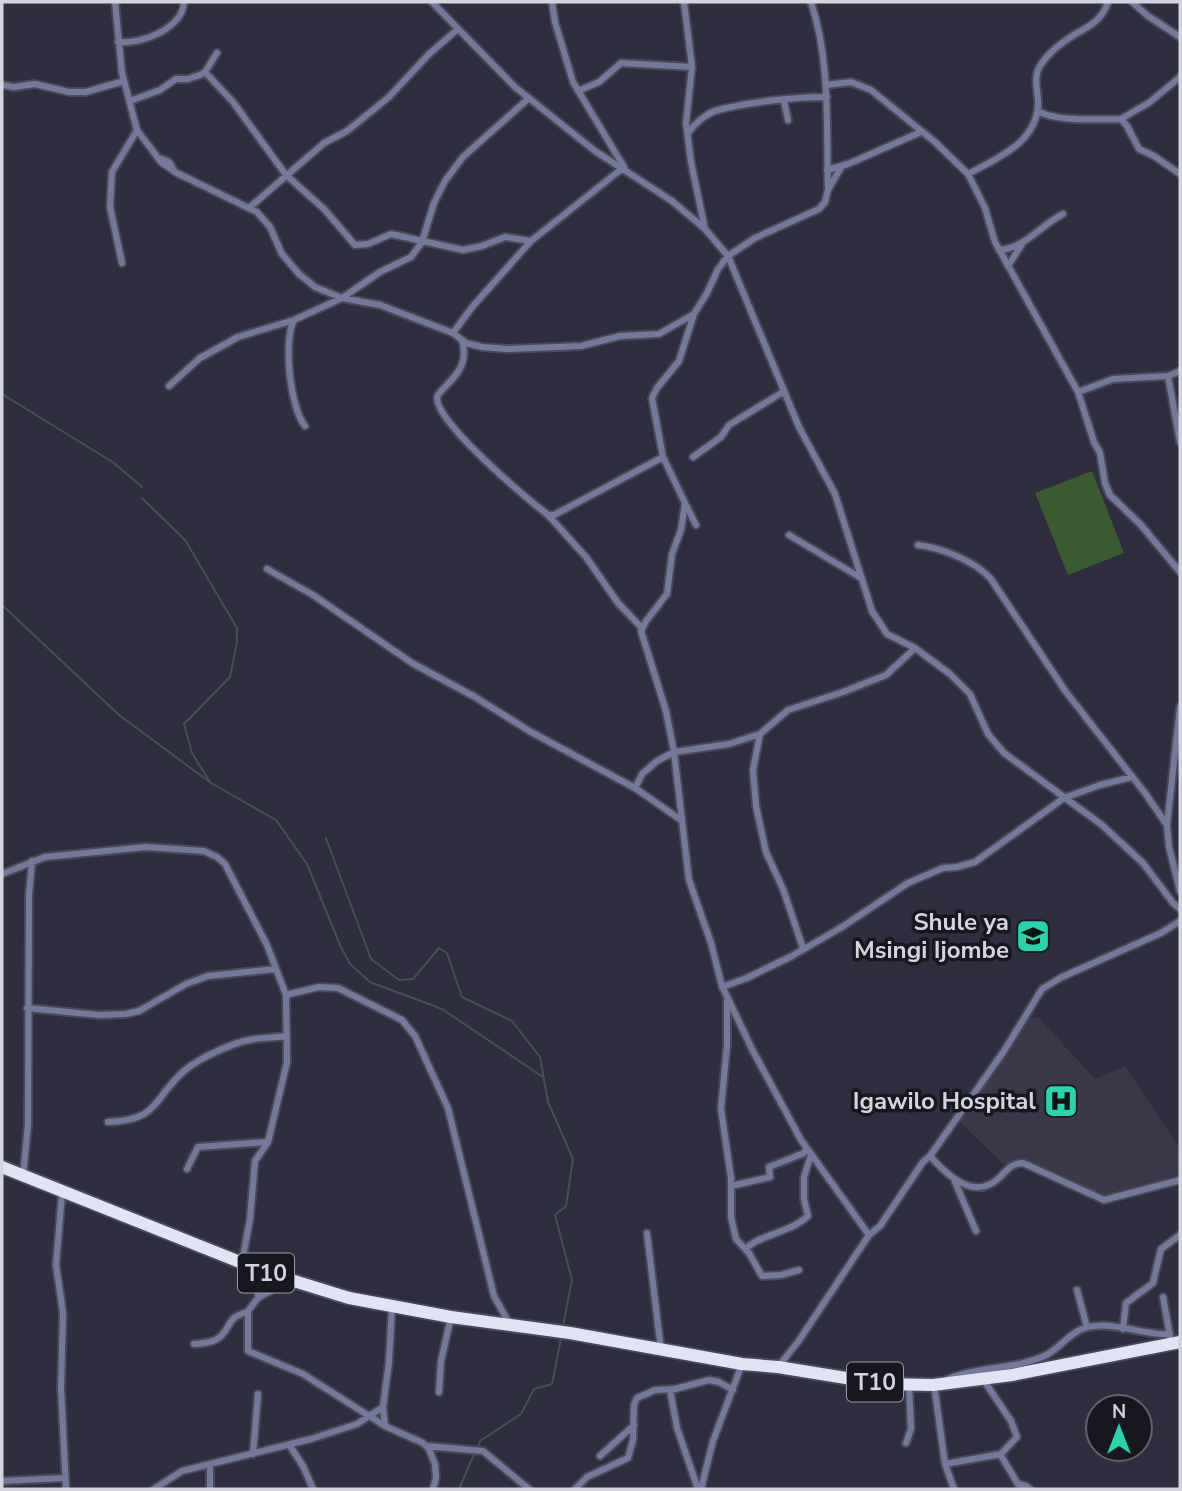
<svg xmlns="http://www.w3.org/2000/svg" width="1182" height="1491" font-family="'Nunito Sans',sans-serif">
<rect width="100%" height="100%" fill="#2e2e40"/>
<path fill="#3b3849" d="M1029,1017L1039,1018L1095,1079L1125,1066L1180,1148V1174L1102,1199L1024,1162L1002,1163L960,1122Z"/>
<path fill="#3a5a2f" d="M1092,471L1124,553L1068,575L1035,493Z"/>
<g fill="none" stroke-linecap="round" stroke-linejoin="round">
<path stroke="#455155" stroke-width="2" d="M2,394L114,463L142,487
M142,498L185,540L237,628V642L230,677L184,724L192,753L210,782
M2,605L119,715L211,783L276,820L307,864L340,945L350,964L370,982L442,1009L543,1077
M326,838L371,959L399,980L413,979L439,948L447,953L462,997L512,1021L540,1057L548,1102L573,1159L566,1206L555,1215L572,1280L563,1326
M478,1447L480,1441L521,1414L534,1389L552,1384L561,1338
M459,1489L475,1452"/>
<g stroke="#49495a" stroke-width="10">
<path id="street" d="M115,2L122,73L137,130L161,162L175,172L257,212L270,227L282,254L299,274L315,287L342,298L380,272L411,257L422,242L434,203L445,181L463,157L529,98
M432,2L515,87L595,151L672,201L705,229L728,256L799,427L835,494L872,611L887,634L915,648L950,674L970,694L988,734L1004,753L1102,825L1143,863L1173,903L1180,909
M684,2L692,67L686,123L691,162L705,229
M811,2C831,62 826,127 828,190L825,202L819,209L755,238L728,256L718,269L707,293L694,314L679,361L657,388L652,398L663,457L685,503L681,530L672,554L667,594L646,621L641,631L666,711L674,752L689,880L711,943L722,986L753,1051L801,1140L869,1235
M1132,2L1148,16L1180,37
M118,42C141,45 183,28 184,2
M205,72L233,102L286,175L324,209L355,245L368,244L391,234L463,250L482,246L505,237L531,241
M2,85L14,87L35,84L69,92H86L124,81
M826,85L851,82L871,90L935,142L968,174L985,208L995,242L1078,392L1094,442L1100,453L1105,483L1110,495L1141,525L1180,572
M578,91L599,82L621,63L692,67
M130,101L160,90L176,79H188L200,75L205,72L217,53
M784,101L788,120
M1039,112C1061,122 1096,119 1121,119L1127,126L1139,149L1154,156L1180,174
M1121,119L1150,102L1180,77
M688,133C694,124 707,113 718,110C750,102 793,97 827,97
M159,158L169,162L175,172
M827,170L848,164L921,132
M968,174C998,158 1040,141 1038,100C1037,87 1033,74 1042,63C1047,56 1054,49 1061,44C1080,28 1099,28 1108,2
M829,188L842,166
M249,208L324,143L347,131L389,97L429,54L458,29
M999,250C1024,249 1041,225 1063,214
M122,263L110,207L112,172L137,130
M1008,266L1022,244
M294,320C283,341 290,407 305,426
M453,333L466,343L482,347L507,349L581,346L620,336L659,334L694,314
M462,340C468,361 460,372 445,387C444,388 439,393 438,395C427,416 530,501 548,515H554L663,457
M1180,371L1168,376L1180,442
M169,386L200,358L238,337L294,320L342,298L380,305L453,333L473,306L531,241L624,167L573,82L555,22L552,2
M1078,392L1113,379L1168,376
M693,457L721,437L729,425L783,392
M686,505L696,525
M548,515L586,557L618,603L642,628
M789,535L861,578
M918,545C942,548 975,561 991,579L1066,692L1145,793L1167,825
M267,569L313,595L412,663L475,697L531,732L635,788L681,820
M1180,707L1167,825L1169,847L1180,891
M635,788L642,774L657,761L674,752L729,744L760,734
M2,874L45,857L146,847L204,851L217,857L225,864L267,945L286,995L287,1062L268,1142L255,1161L250,1219L242,1262L258,1292V1298
M803,948L783,889L766,852L756,806L753,770L760,734L788,710L843,692L886,675L915,648
M722,987L747,978L792,956L842,927L908,883L943,868L957,867L975,862L1064,798L1100,785L1132,777
M286,995L319,987L338,988L402,1020L415,1036L448,1108L494,1296L510,1325
M727,1001V1045L721,1109L731,1178V1217L736,1239L749,1253L762,1276L781,1275L799,1270
M27,1008L99,1015L126,1014L139,1011L186,984L208,976L275,969
M108,1122C160,1120 152,1099 185,1070C198,1059 232,1043 249,1040C261,1037 274,1038 287,1036
M930,1156C948,1176 975,1202 1000,1177C1008,1169 1012,1163 1023,1163L1104,1200L1180,1180
M187,1169L198,1147L268,1142
M23,1176L28,1125L29,895L32,861
M955,1182L976,1231
M731,1186L770,1177L769,1167L804,1153L806,1149
M62,1193L56,1265L63,1313L61,1388L66,1489
M647,1233L661,1350
M746,1249C758,1235 790,1233 808,1216L804,1199V1177L811,1155
M288,1281L258,1298L248,1311V1351L303,1374L385,1426L423,1443L429,1449L435,1464L436,1478L433,1489
M1077,1290L1087,1327
M1163,1297L1170,1336
M1123,1329L1126,1303L1153,1283L1161,1249L1180,1235
M194,1344C203,1343 215,1343 222,1335C232,1324 227,1318 247,1312
M778,1367L798,1342L869,1235L880,1226L923,1162L930,1156L1004,1051L1042,989L1062,977L1161,933L1180,921
M948,1379C979,1366 1013,1370 1044,1356C1062,1348 1071,1328 1094,1326C1120,1323 1145,1336 1170,1334
M934,1384L945,1464L954,1489
M670,1390L677,1428L698,1489
M439,1392L441,1361L451,1317
M385,1426L383,1407L389,1362L392,1306
M906,1443L911,1429L909,1385
M290,1446L303,1466L313,1489
M427,1446L483,1451L529,1489
M253,1454L258,1394
M1000,1454L1018,1484L1026,1486L1030,1489
M600,1456L634,1425
M210,1464V1489
M945,1464L1001,1454L1017,1437L1011,1421L983,1379
M2,1481L65,1478
M154,1489L182,1471L311,1439L357,1424L383,1407
M575,1489L587,1477L628,1458L633,1440L634,1405L637,1398L655,1390L675,1389L709,1380L719,1382L733,1390
M701,1489L713,1441L742,1364"/>
</g>
<g stroke="#49495a" stroke-width="16">
<path id="highway" d="M2,1167L265,1272L349,1298L451,1317L570,1333L742,1364L778,1367L883,1384L933,1385L1012,1375L1180,1342"/>
</g>
<use href="#street" stroke="#74799b" stroke-width="6"/>
<use href="#highway" stroke="#e1e4f5" stroke-width="12"/>
</g>
<defs>
<g id="school-square" transform="scale(1.75)"><rect x="-9" y="-9" width="18" height="18" rx="4" fill="#24d5ae" stroke="#17171f"/><path d="M0-5L7-2L0 1L-7-2ZM-4 1L0 2.5L4 1V4Q0 6-4 4Z" fill="#111"/></g>
<g id="hospital-square" transform="scale(1.75)"><rect x="-9" y="-9" width="18" height="18" rx="4" fill="#24d5ae" stroke="#17171f"/><path d="M-5-5h3v3.5h4V-5h3V5h-3V1.5h-4V5h-3Z" fill="#111"/></g>
</defs>
<g fill-rule="evenodd">
<use href="#school-square" x="1033" y="936"/>
<use href="#hospital-square" x="1061" y="1101"/>
</g>
<g text-anchor="middle" dominant-baseline="central" stroke-width="7" stroke-linejoin="round" paint-order="stroke">
<g fill="#17171f" stroke="#9b9ba6" stroke-width="2">
<rect x="238" y="1253.5" width="56" height="39" rx="5"/>
<rect x="847" y="1362.5" width="56" height="39" rx="5"/>
</g>
<g font-size="23" font-weight="bold" fill="#d4d4e0">
<text x="266" y="1273">T10</text>
<text x="875" y="1382">T10</text>
</g>
<g font-size="24" font-weight="bold" fill="#d4d4e0" stroke="#17171f" text-anchor="end">
<text x="1009" y="922">Shule ya<tspan x="1009" dy="28">Msingi Ijombe</tspan></text>
<text x="1036" y="1101">Igawilo Hospital</text>
</g>
</g>
<rect width="1182" height="1491" fill="none" stroke="#d4d4e0" stroke-width="7"/>
<g transform="translate(1119 1428)"><circle r="33" fill="#17171f" stroke="#63636c" stroke-width="2"/>
<path d="M0-5L12 26L0 18L-12 26Z" fill="#24d5ae"/>
<text y="-10" font-size="19" font-weight="bold" text-anchor="middle" fill="#d4d4e0">N</text>
</g>
</svg>
